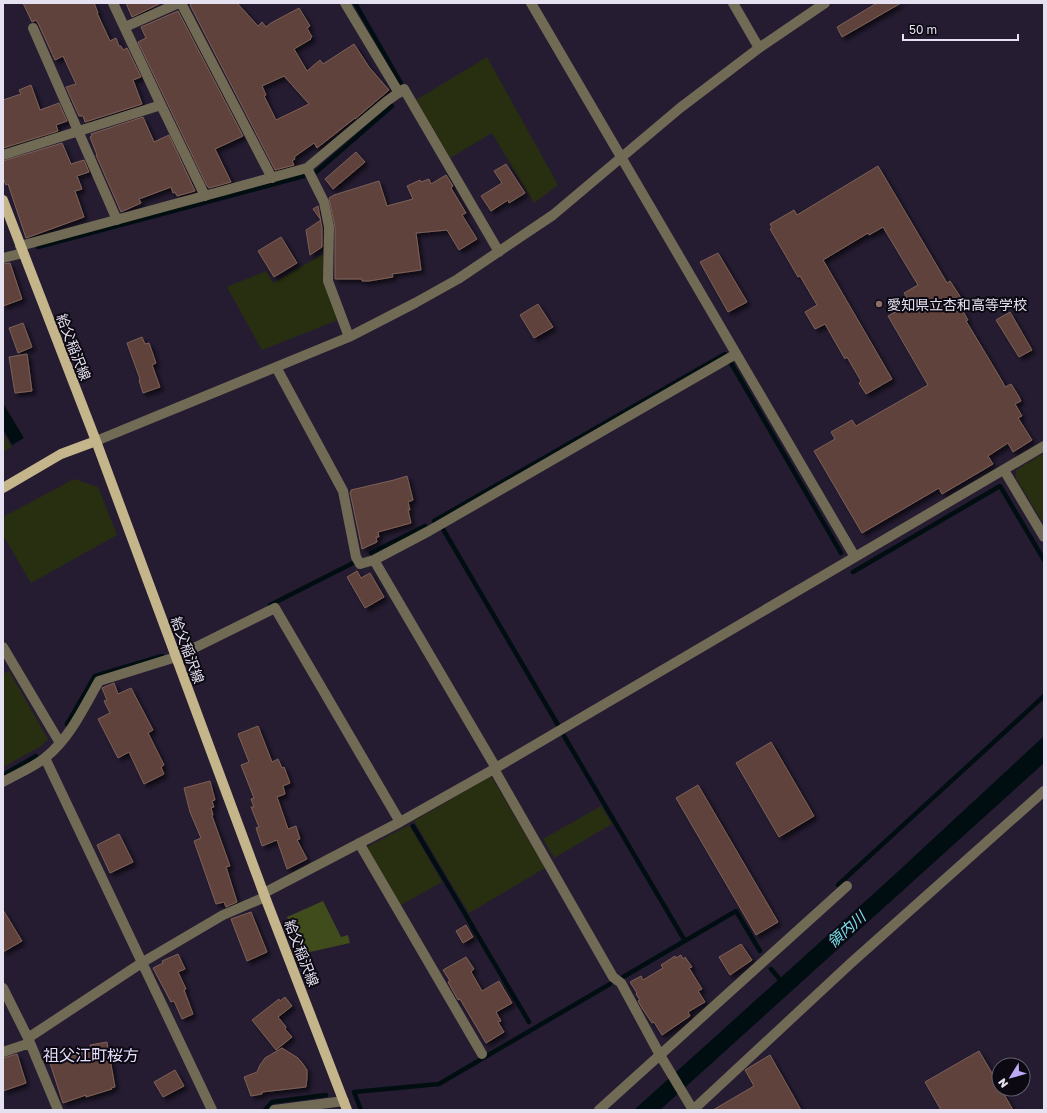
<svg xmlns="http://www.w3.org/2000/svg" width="1047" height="1113" font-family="'Golos Text','Noto Sans JP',sans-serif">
<defs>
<filter id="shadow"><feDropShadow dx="3.5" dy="3.5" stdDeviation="2" flood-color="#0009"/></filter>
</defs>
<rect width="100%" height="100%" fill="#251c32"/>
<path fill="#282f10" d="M487,57L558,185L534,203L492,133L450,158L416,100Z
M323,254L325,286L338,320L262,350L227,287L266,271L273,283Z
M3,433L11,447L3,452Z
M1044,453V522L1043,523L1016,478V470Z
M74,479L98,487L117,535L31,583L3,535V517Z
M9,671L48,739L41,746L3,767V674Z
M491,776L545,868L469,913L414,821Z
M601,806L612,824L554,858L543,839Z
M409,825L442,882L399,906L366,850L367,847Z"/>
<path fill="#414c1c" d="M323,901L341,937L348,935L350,943L301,954L287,917Z"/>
<path fill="#000e11" d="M3,403L24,438L12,445L3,429Z
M1044,736V763L660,1110H634L892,877Z"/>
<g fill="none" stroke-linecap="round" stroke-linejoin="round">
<path stroke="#000e11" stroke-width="4.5" d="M355,3L401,83
M315,173L392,106
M38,247L304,176
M731,363L841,553
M434,521L725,354
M443,529L558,725
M371,553L425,526
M853,572L1000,486L1044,560
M270,605L353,563
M67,724L95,676L162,656
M564,736L685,941
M3,775L36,756
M413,826L529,1022
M838,885L1044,696
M771,969L783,983
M623,977L736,911L760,951
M265,1110L272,1102L326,1095
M361,1110L354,1092L439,1084L610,984"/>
</g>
<path fill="#5e423a" stroke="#7e6057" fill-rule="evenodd" filter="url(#shadow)" d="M23,3H94L98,13H97L110,41L116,38L119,46H121L123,50L127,48L141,77L133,80L142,104L85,122L83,116H79L66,87L76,84L63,56L55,60L39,25L36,20L32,22Z
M126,3H161L132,17Z
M194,3H237L258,26L262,22L266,27L271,23L299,8L310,26L307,28L312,37L310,38L311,39L294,49L307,71L320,60L323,64L354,44L369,67L389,90L355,119V118L317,148L314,143L294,157L295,159L292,161L294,165L275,170L190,5ZM284,76L309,104L276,120L264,96L266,95L262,86Z
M877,3H901L842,37L837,27Z
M178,11L243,136L215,149L231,182L209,188L207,186L138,42L146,38L141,27Z
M31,85L40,110L59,103L67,121L56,125L58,131L3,148V100L21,94L19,90Z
M143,117L154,142L169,135L195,191L177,196L175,192L173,193L171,187L139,199L141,203L121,212L96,155H97L90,137L92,136L91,134Z
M62,143L71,164L84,160L89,172L77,176L82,189L75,191L84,217L26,238L8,184L6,185L3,178V161Z
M356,152L365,162L333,189L325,179Z
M506,164L525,193L509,203L508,200L491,211L481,196L502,183L494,171Z
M878,166L947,283L950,281L961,298L957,301L968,320L966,321L1002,381L1005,387L1011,384L1018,395L1021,401L1015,404L1022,416L1018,418L1032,440L1013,452L1008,443L988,456L993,464L942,494L939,488L862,533L814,451L835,439L831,432L852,420L856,426L928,385L888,316L910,304L904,293L918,285L883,227L869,235L868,233L823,260L892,379L866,394L859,383L861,381L847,357L845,359L825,324L815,329L805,312L817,305L800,276L798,277L783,251L770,229L772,228L770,224L794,210L797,215Z
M446,175L453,186L451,188L466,213L462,215L477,239L459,250L447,230L416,233L421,270L392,274L393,277L369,281H362V279H335V227L329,198L334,195L379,181L387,206L413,199L407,186L420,180L421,182L429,179L431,184Z
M318,206L322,228V247L310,255L306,230L321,220L313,209Z
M281,237L297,263L274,277L258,251Z
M718,253L747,302L728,312L700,262Z
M10,263L22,299L3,306V264Z
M538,304L553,327L534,338L520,315Z
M1010,312L1032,350L1019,357L996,320Z
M23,323L32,347L18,353L9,328Z
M142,337L145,344L149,343L156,363L152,365L160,387L143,393L139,380L140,379L127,343Z
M27,354L32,391L15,393L9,357Z
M407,476L413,500L408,502L410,510H408L411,523L378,532L379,537H376L377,542L362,549L350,492H351V490L394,480Z
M357,571L361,578L370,573L384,597L365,608L347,577Z
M114,683L118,694L131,688L153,730L148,733L164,765L161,767L164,774L144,784L129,752L118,758L98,719L110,713L104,701L107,700L102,688Z
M258,726L272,762L278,759L282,768L284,767L290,783L283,786L285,794L277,797L288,829L296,826L300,839L297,840L307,859L287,869L277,840L262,846L256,828L259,827L251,807H254L251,799L254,798L241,765L249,762L238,734Z
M771,742L814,816L779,837L736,763Z
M210,781L215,800L212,801L214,807L211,808L213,815L212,816L230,866L226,867L237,902L226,907L224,902L216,904L194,841L201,838L190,812L184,788Z
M698,785L778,922L756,935L676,798Z
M119,834L133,862L110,873L97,845Z
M3,910L22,941L3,952Z
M251,912L267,952L247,961L231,919Z
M466,925L473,937L463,943L456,931Z
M741,944L752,960L730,975L719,957Z
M178,954L185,969L178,972L186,989L184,990L193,1014L182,1019L174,1001L171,1002L153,968L163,963L162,961Z
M681,955L683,959L685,957L692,967L689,968L702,989L698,991L705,1002L688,1012L690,1016L662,1035L654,1022L652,1023L642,1008L638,1001L640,1000L636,994L637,993L630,982L641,976L643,980L663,968L661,965L675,956L676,958Z
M466,957L474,969L471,972L482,991L499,981L512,1003L496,1012L501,1021L498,1022L504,1032L486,1043L460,999L458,1000L448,982L450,981L443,970Z
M285,997L292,1006L278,1017L286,1027L285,1029L292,1037L276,1050L252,1020L279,999L280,1001Z
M107,1042L115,1087L111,1088L112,1089L86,1097V1095L63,1103L50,1063L91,1050L90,1045Z
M282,1048L298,1058L303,1064L307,1070V1078L306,1087L262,1092V1094L251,1096L244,1077L257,1072L260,1065L265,1058Z
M979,1051L999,1085V1089H1001L1013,1110H941L925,1082Z
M17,1054L26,1083L3,1091V1058Z
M770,1055L801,1110H713L754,1086L745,1070Z
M175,1070L184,1086L163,1097L154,1082Z"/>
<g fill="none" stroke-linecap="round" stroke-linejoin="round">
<path stroke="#716b56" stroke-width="10" d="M181,3L272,178
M345,3L399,93
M531,3L855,557
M733,3L759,48
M125,27L179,3
M33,28L117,220
M161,105L205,196
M3,155L161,105L113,3
M307,168L324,202L329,227L328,281L349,337
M20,246L307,168L387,101L404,89L499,252
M3,258L23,253
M276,367L343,491L356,557L360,564L374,560L496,768
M96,441L349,337L415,303L458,279L553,215L680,108L759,48L825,3
M1004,470L1044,537
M374,560L429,531L736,354
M3,647L60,743
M45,758L212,1110
M494,769L613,977L621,983L660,1055L693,1110
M3,782C17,774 34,767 46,757C70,738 84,707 99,681L176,657L275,608L400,822
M359,843L482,1054
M264,893L400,822L494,769L1044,446
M3,988L28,1038L58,1110
M28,1038L143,962L223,915L265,897
M3,1052L30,1043
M274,1110L344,1101
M599,1110L847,886
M693,1110L851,963L1044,791"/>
<path stroke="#c4b68a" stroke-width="10" d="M3,200L96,441L265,897L347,1110
M3,488L61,454L96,441"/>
</g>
<circle fill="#8d6e63" stroke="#0c0912" stroke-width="1.5" cx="879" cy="304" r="4"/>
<g text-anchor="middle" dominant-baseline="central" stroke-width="4" stroke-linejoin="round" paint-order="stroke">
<g font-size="14" fill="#e6e1f0" stroke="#0c0912" text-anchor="start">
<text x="887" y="304">愛知県立杏和高等学校</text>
</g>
<g font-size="14" fill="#e6e1f0" stroke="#0c0912">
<text transform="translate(74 347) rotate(69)">給父稲沢線</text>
<text transform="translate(188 650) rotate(70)">給父稲沢線</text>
<text transform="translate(302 953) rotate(69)">給父稲沢線</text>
</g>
<g font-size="15" font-style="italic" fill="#78e5f0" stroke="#0c0912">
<text transform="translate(846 929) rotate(-42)">領内川</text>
</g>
<g font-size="16" fill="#e6dffd" stroke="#0c0912">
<text x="91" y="1055">祖父江町桜方</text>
</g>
</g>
<rect width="1047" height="1113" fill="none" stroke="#e6e1f0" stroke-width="8"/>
<g transform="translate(1011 1077) rotate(233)"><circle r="19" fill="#0c0912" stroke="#635f6b"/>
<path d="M0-3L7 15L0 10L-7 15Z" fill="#bda9f5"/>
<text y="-6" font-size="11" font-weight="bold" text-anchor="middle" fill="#e6e1f0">N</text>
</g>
<path d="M903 34v6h115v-6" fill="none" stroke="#e6e1f0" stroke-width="2"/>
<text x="909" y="34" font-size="12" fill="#e6e1f0" stroke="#0c0912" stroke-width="3" paint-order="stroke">50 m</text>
</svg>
